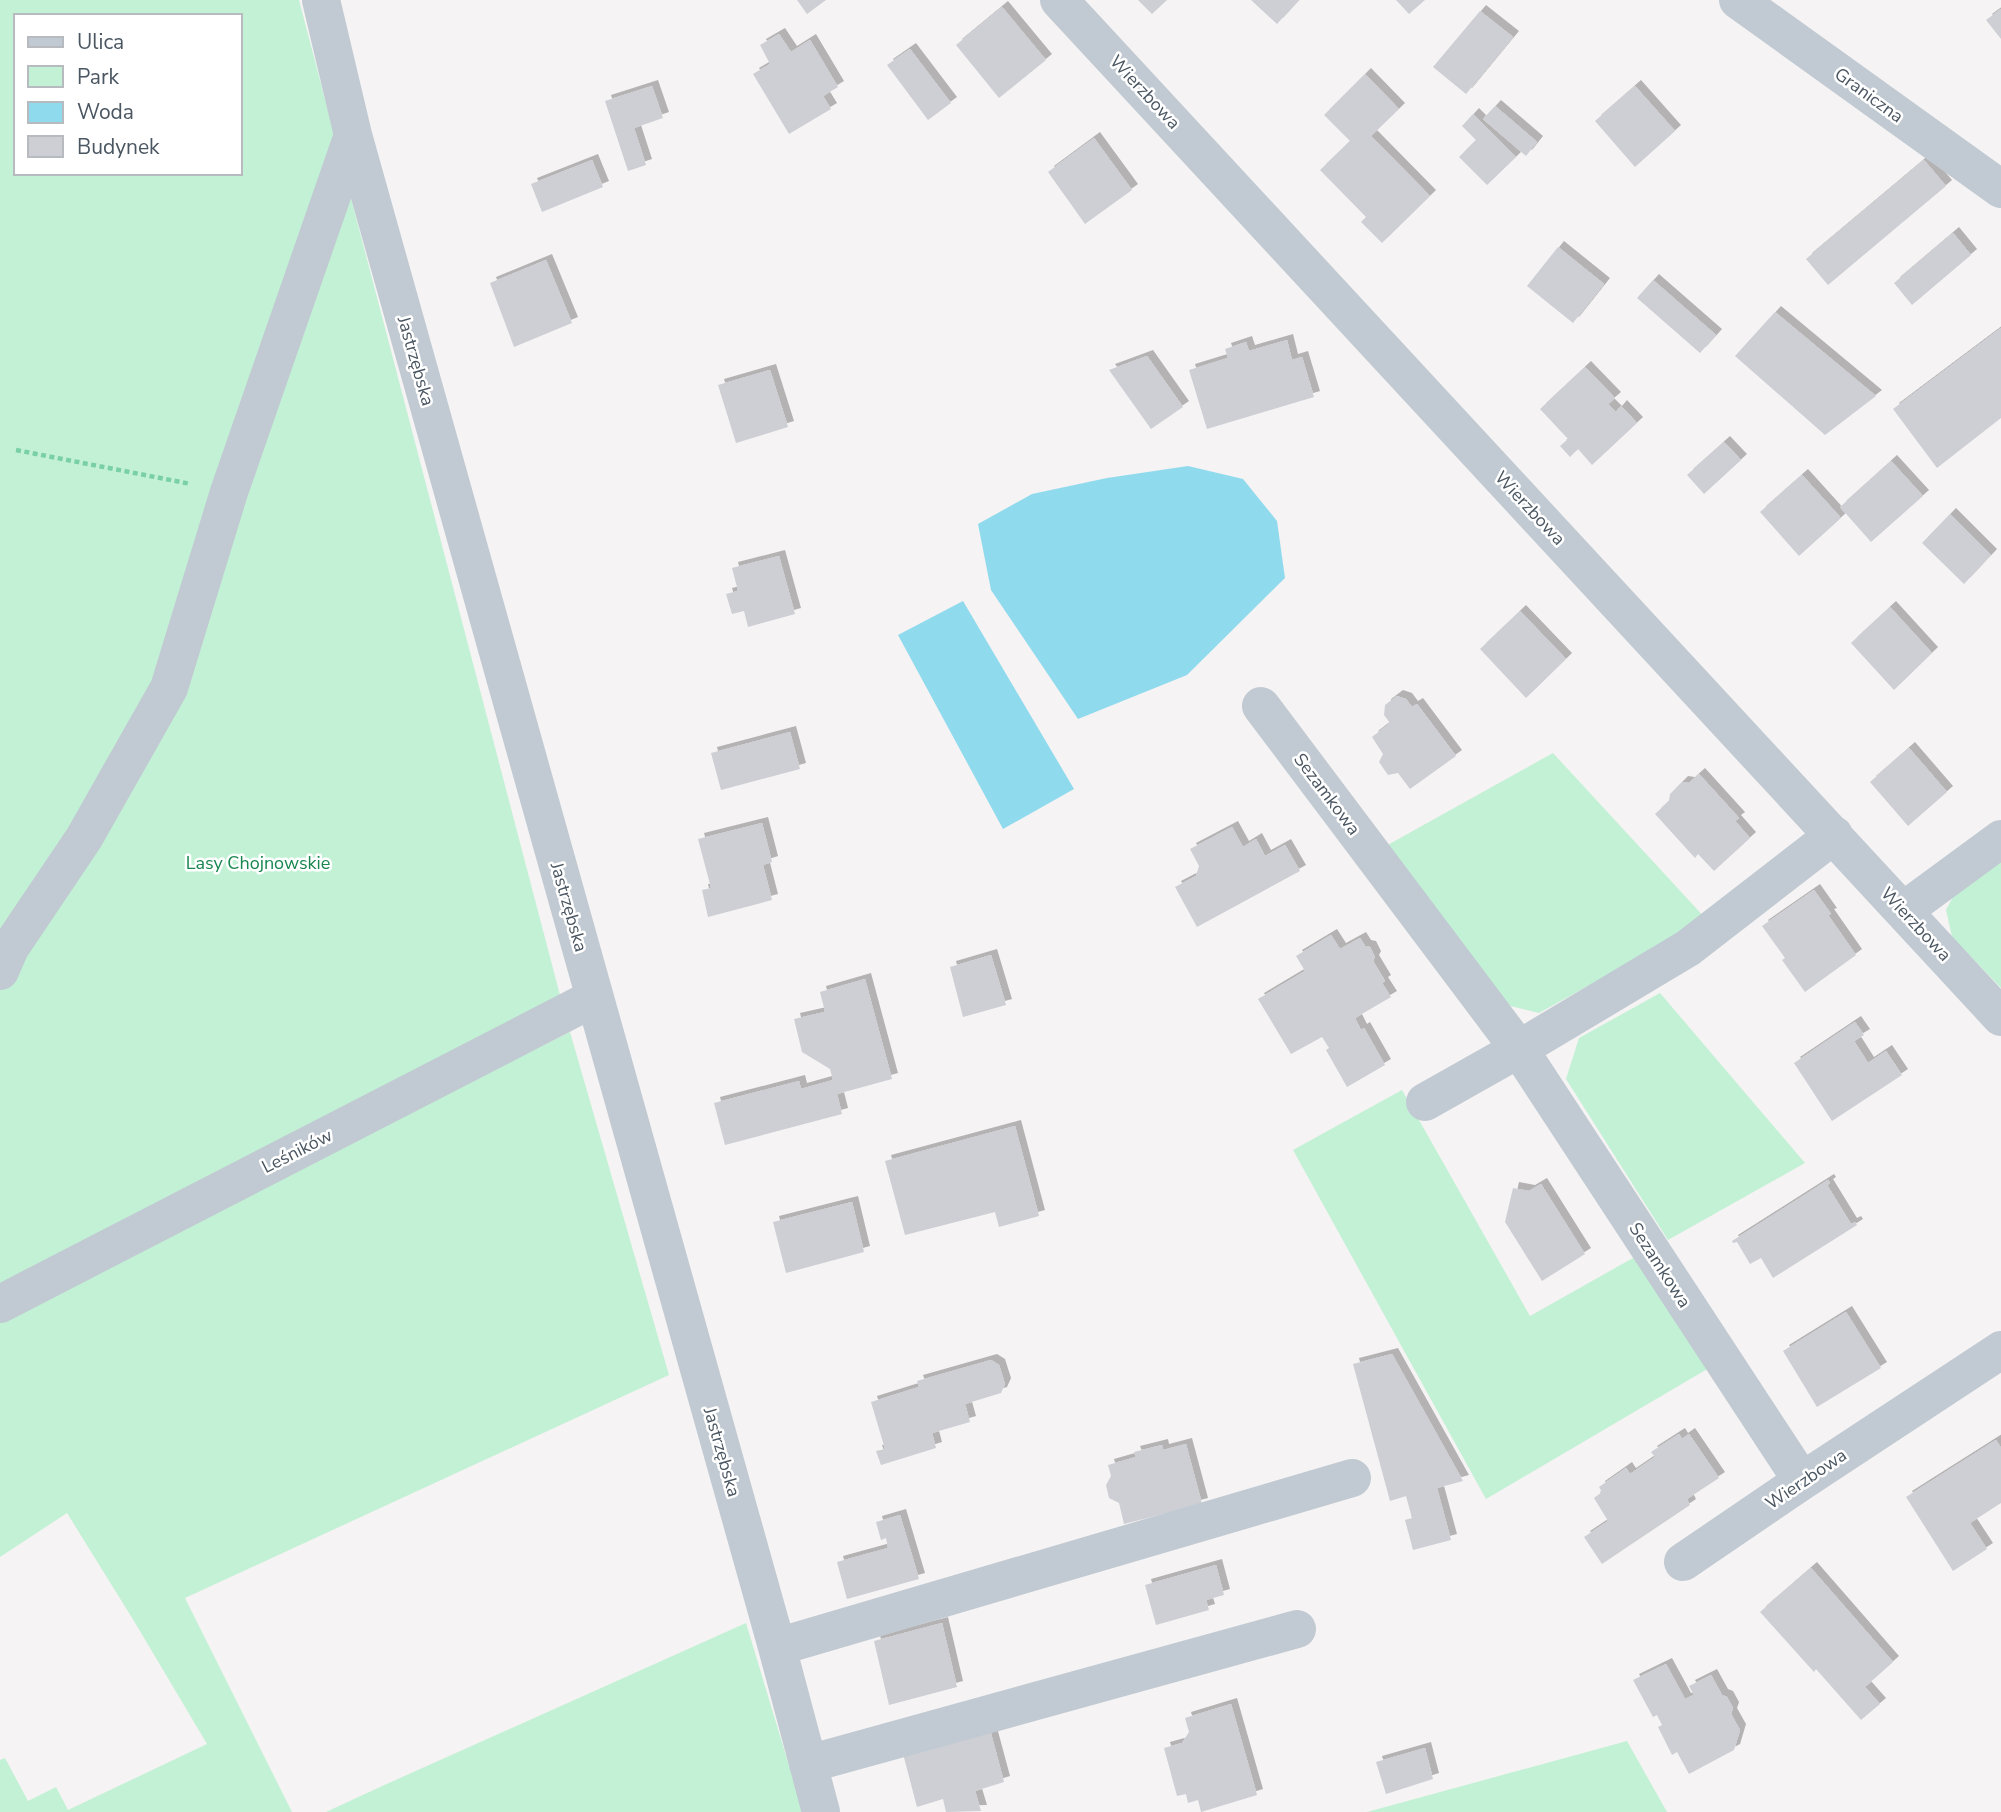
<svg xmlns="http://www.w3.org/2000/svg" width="2001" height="1812" font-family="'Nunito Sans',sans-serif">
<defs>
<filter id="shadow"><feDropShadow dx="6" dy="-6" stdDeviation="0" flood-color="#0004"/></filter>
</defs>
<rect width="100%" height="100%" fill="#f5f3f3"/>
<path fill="#c3f1d5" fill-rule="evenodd" d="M0,0H299L561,999L0,1288ZM16,16H240V173H16Z
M1553,753L1707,920L1539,1013L1498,1003L1384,847Z
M2001,851V988L1952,937L1946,910L1962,880Z
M1660,993L1805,1163L1668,1240L1566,1079L1579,1038Z
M570,1032L669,1375L185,1598L292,1812H0V1760L5,1758L28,1801L56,1787L68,1810L207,1744L134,1621L67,1513L0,1557V1318Z
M1402,1090L1530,1316L1640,1254L1709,1368L1486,1499L1293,1150Z
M746,1623L803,1812H326L380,1787Z
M1627,1741L1667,1812H1367Z"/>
<path fill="#90daee" d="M1188,466L1243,479L1277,521L1285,578L1187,675L1078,719L991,590L978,524L1032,494L1107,478Z
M963,601L1074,789L1003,829L898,635Z"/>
<path fill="#cdcfd5" filter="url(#shadow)" d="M797,0H826L807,14Z
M1138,0H1167L1152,14Z
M1251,0H1299L1277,24Z
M1396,0H1425L1409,14Z
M1002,7L1046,60L999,98L956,45Z
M2001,9V39L1986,20Z
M1480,11L1513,37L1466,94L1433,67Z
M779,34L791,52L810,40L838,87L823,96L831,109L789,134L753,74L770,64L760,45Z
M910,49L951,103L928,120L887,65Z
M1365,74L1399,109L1371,136L1430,196L1382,243L1361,222L1366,217L1320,170L1350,141L1324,115Z
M652,86L663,118L634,128L646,165L628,171L605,101Z
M1635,86L1675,131L1635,167L1595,121Z
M1495,106L1537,142L1526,156L1483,119Z
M1473,114L1516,157L1487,185L1459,157L1476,140L1462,126Z
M1094,138L1132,190L1085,224L1048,172Z
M592,160L603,187L542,212L531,184Z
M1924,160L1946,186L1828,285L1806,259Z
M1953,233L1971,255L1912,305L1894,283Z
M1558,247L1604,284L1573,323L1527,286Z
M546,260L572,323L514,347L490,283Z
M1653,280L1716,335L1700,353L1637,298Z
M1775,312L1876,396L1825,435L1735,356Z
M2001,328V418L1937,468L1893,409Z
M1287,340L1292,360L1302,357L1314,397L1207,429L1189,370L1228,358L1225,349L1246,342L1249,351Z
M1147,356L1183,407L1151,429L1109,370Z
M1585,367L1615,398L1608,404L1616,412L1621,406L1637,423L1592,465L1578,449L1570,457L1560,446L1568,439L1540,409Z
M770,370L788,427L736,443L718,385Z
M1724,442L1741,460L1704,494L1687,475Z
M1891,461L1923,496L1871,542L1840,507Z
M1802,475L1841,518L1799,556L1760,512Z
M1950,514L1991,555L1964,584L1922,543Z
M779,556L795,614L748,627L744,611L732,614L726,594L738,591L732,568Z
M1890,607L1932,653L1894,690L1851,643Z
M1520,611L1566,659L1526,698L1480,649Z
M1397,696L1406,699L1412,707L1417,704L1456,756L1410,789L1398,773L1388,775L1379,762L1383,754L1372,737L1390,723L1384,715L1385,705Z
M790,732L800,769L721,790L711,753Z
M1909,748L1947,792L1908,826L1870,782Z
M1699,774L1739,818L1735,821L1750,838L1714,871L1698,854L1695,858L1655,814L1669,801L1670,794L1682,782L1689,783Z
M762,823L772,862L763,865L772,900L708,917L702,890L711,888L698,839Z
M1232,827L1243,847L1256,839L1265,856L1285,845L1300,871L1197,927L1175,887L1196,876L1199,866L1190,849Z
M1814,890L1831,914L1828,915L1856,955L1805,992L1782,960L1785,958L1762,926Z
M1331,935L1340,949L1360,938L1365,946L1370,947L1375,957L1373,961L1385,981L1382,983L1391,997L1355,1018L1361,1030L1364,1028L1385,1065L1347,1087L1326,1050L1329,1048L1322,1037L1291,1054L1258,999L1305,971L1296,956Z
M991,955L1006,1005L963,1017L950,967Z
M865,979L892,1079L837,1094L842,1114L725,1145L714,1103L799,1081L801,1089L833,1080L830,1069L802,1052L794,1019L825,1012L820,992Z
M1855,1022L1864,1035L1854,1041L1868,1063L1886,1051L1902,1075L1832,1121L1794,1063Z
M1015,1126L1039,1216L999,1227L995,1212L905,1235L885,1161Z
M1828,1180L1830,1183L1827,1185L1851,1224L1855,1222L1857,1225L1773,1278L1761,1258L1750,1264L1737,1242L1733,1243L1732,1241Z
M1541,1184L1585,1254L1542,1281L1505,1222L1513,1188L1529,1191Z
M852,1202L864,1252L786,1273L773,1222Z
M1846,1312L1881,1368L1817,1407L1783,1351Z
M1392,1354L1463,1481L1437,1488L1451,1540L1413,1550L1405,1520L1412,1518L1406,1496L1390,1501L1353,1364Z
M991,1360L999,1365L1005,1384L1001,1393L965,1404L970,1422L932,1433L936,1448L881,1465L876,1451L885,1449L871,1402L919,1387L917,1381Z
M1679,1434L1682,1439L1689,1434L1719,1478L1687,1499L1690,1505L1602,1564L1584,1537L1608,1521L1594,1498L1602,1492L1599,1487L1626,1468L1630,1474L1655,1457L1651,1452Z
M1996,1440L2001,1448V1503L1970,1523L1987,1549L1953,1571L1906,1497Z
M1186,1444L1202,1504L1124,1524L1119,1503L1109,1498L1106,1485L1111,1476L1108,1465L1136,1457L1134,1452L1162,1445L1163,1450Z
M900,1515L919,1579L847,1599L837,1562L888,1548L886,1538L881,1540L876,1522Z
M1216,1565L1224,1595L1206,1600L1209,1610L1156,1625L1145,1585Z
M1811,1568L1893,1662L1865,1687L1880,1704L1861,1720L1816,1669L1814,1672L1760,1612Z
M942,1623L957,1687L889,1705L874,1641Z
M1666,1664L1685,1699L1694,1695L1689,1686L1711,1675L1722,1695L1727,1697L1733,1708L1731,1714L1740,1730L1734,1750L1689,1774L1677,1752L1672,1755L1658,1727L1662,1725L1657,1715L1653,1717L1633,1680Z
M1231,1704L1257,1795L1201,1812L1198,1800L1188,1803L1186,1794L1177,1796L1164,1748L1182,1743L1189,1732L1185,1718Z
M989,1726L1004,1782L975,1791L981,1811L946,1812L943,1799L917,1807L902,1750Z
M1425,1748L1433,1779L1386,1794L1376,1762Z"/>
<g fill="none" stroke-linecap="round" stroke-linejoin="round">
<path stroke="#7ad0a6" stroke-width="4.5" stroke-dasharray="5 3.5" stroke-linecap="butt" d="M16,450L191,484"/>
<path stroke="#c1cad2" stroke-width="38" d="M321,0L353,135L777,1647L821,1812
M1059,0L2001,1017
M1738,0L2001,189
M1261,706L1519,1049L1802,1481
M1903,911L2001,839
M0,971L10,948L84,838L169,688L229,492L353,135
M1425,1102L1519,1049L1688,948L1834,835
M0,1304L594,998
M1683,1562L1802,1481L2001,1350
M777,1647L1352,1478
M808,1764L1297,1629"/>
</g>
<g text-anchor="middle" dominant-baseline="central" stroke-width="5" stroke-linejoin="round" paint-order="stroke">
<g font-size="18" fill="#4a5661" stroke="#fff">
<text transform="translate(1145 92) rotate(47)">Wierzbowa</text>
<text transform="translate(1869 95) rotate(36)">Graniczna</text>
<text transform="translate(416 361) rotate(74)">Jastrzębska</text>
<text transform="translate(1530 508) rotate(47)">Wierzbowa</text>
<text transform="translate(1327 794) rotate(53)">Sezamkowa</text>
<text transform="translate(569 907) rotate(74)">Jastrzębska</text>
<text transform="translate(1916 924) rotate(47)">Wierzbowa</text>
<text transform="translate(297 1151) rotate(-27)">Leśników</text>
<text transform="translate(1660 1265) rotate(57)">Sezamkowa</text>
<text transform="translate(722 1452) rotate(74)">Jastrzębska</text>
<text transform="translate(1806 1479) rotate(-34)">Wierzbowa</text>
</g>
<g font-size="18" fill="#17864f" stroke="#fff">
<text x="258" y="863">Lasy Chojnowskie</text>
</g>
</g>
<rect x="14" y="14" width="228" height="161" fill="#ffffff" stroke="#b7bbc0" stroke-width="2"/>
<rect x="28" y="37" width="35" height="10" fill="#c1cad2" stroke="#b7bbc0" stroke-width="2"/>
<text x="77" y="49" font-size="21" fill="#4a5661">Ulica</text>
<rect x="28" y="66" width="35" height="21" fill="#c3f1d5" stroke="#b7bbc0" stroke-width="2"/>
<text x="77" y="84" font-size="21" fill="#4a5661">Park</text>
<rect x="28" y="102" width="35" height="21" fill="#90daee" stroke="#b7bbc0" stroke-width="2"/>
<text x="77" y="119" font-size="21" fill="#4a5661">Woda</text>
<rect x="28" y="136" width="35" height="21" fill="#cdcfd5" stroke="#b7bbc0" stroke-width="2"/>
<text x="77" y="154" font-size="21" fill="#4a5661">Budynek</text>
</svg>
